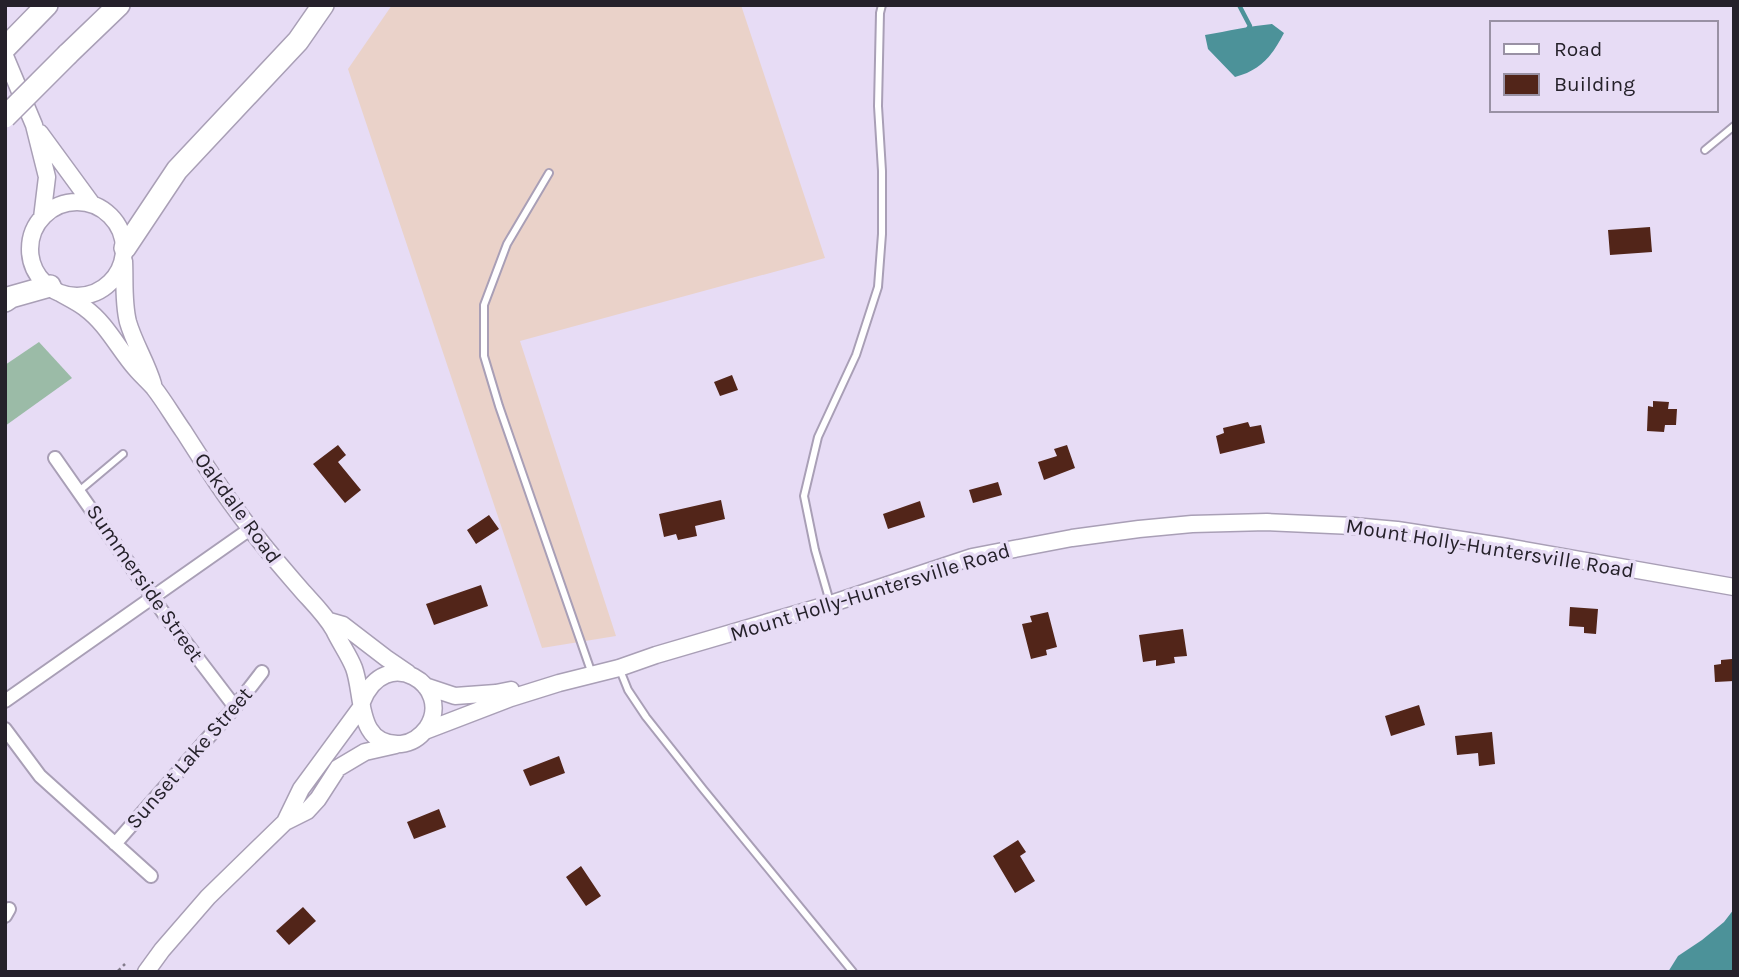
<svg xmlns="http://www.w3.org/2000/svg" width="1739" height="977" font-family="Karla,sans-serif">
<rect width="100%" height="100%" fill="#e7dcf5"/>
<path fill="#ead2c9" d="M392,5H741L825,258L520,341L616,636L542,648L348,69Z"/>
<path fill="#9bbba7" d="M39,342L72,378L5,426V365Z"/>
<path fill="#4c9299" d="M1272,24L1284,33C1272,56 1261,70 1235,77L1208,49L1205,35C1228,31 1250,26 1272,24Z
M1734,909V972H1668L1678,956L1702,940L1724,922Z"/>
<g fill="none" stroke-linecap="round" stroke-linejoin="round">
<path stroke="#4c9299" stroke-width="4.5" d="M1239,5L1250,26L1248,29"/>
</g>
<path fill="#522519" d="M1650,227L1652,252L1610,255L1608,230Z
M732,375L738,390L720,396L714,382Z
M1653,401L1669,402L1668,409H1677L1676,425H1665L1664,432L1647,431L1648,406L1653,407Z
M1248,422L1250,427L1261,425L1265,443L1220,454L1216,436L1224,433L1223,428Z
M338,445L346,455L338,462L361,490L345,503L313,464Z
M1067,445L1075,468L1044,480L1038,462L1057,456L1054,449Z
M998,482L1002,495L973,503L969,490Z
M721,500L725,519L695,526L697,536L678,540L676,534L664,537L659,514Z
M920,501L925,517L888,529L883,514Z
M489,515L499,529L476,544L467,530Z
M481,585L488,606L434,625L426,604Z
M1570,607L1598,609L1596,634L1584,633V627L1569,626Z
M1048,612L1057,647L1046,650L1047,655L1031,659L1022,624L1032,622L1030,616Z
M1183,629L1187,656L1174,657L1175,663L1156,666V660L1143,662L1139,635Z
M1732,659V663H1734V681L1715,682L1714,665L1721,664V660Z
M1419,705L1425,725L1391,736L1385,716Z
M1492,732L1495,764L1479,766L1478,753L1457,755L1455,736Z
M559,756L565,773L530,786L523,770Z
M439,809L446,827L414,839L407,822Z
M1018,840L1026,852L1020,856L1035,881L1015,893L993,856Z
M581,866L601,896L586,906L566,877Z
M303,907L316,921L289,945L276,931Z"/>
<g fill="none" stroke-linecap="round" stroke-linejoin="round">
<g stroke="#a99fb6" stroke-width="10">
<path id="lane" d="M1705,150L1734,126
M549,173L507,244L484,305V356L499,406L592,674
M79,491L123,454
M830,602L815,550L804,496L818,437L856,355L878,287L882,234V171L878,106L880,13L882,5
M620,670L628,690L646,717L703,789L853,972"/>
</g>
<g stroke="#a99fb6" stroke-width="16">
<path id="street" d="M55,458L167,618L235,707
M5,701L250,529
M5,729L40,776L151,876
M115,844L235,707L262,672
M5,916L9,909"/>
</g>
<g stroke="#a99fb6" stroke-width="19">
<path id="secondary" d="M5,56L34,125L47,177L42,218
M40,133L92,204
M30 249a47 47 0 1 1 94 0a47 47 0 1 1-94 0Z
M124,261C125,281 123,302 128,322C134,343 147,363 153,384
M53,289C64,296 76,301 85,308C107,324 119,350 136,369C142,376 149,382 154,388C165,402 174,418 184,432C205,465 226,498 250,528C267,551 286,572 304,593C315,605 326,616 334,630C340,643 349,655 354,668C364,695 356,747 401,744C412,743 421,736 427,728C455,686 385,642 362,702
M329,621L343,625L386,658L408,673
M425,686L455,696L496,693L511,690
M425,731L511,698L559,683L619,668L656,655L830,604L972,557L1072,538L1139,529L1192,524L1267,522L1353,526L1397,530L1501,546L1734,587
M285,822L307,811L318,799L338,768L365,752L396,745
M146,972L162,950L208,897L285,822L301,789L362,706"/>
</g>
<g stroke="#a99fb6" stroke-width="24">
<path id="highway" d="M5,48L47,5
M68,54L119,5
M125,248L177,170L298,41L323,5
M5,301L11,297L50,286"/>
</g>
<path stroke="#827b8b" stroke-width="2.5" stroke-dasharray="5 3.5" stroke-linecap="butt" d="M117,972L125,964"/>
<use href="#lane" stroke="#fff" stroke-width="6"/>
<use href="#street" stroke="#fff" stroke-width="12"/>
<use href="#secondary" stroke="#fff" stroke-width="16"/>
<use href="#highway" stroke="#fff" stroke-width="21"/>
<g stroke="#a99fb6" stroke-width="24" stroke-linecap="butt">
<path id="highway-bridge" d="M5,117L68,54"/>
</g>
<use href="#highway-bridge" stroke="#fff" stroke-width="21"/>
</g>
<g text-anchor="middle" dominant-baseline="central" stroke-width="7" stroke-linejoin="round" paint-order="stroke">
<g font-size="21" fill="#25212a" stroke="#e7dcf5">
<text transform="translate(238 508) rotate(54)">Oakdale Road</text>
<text transform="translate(1490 548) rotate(9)">Mount Holly-Huntersville Road</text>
<text transform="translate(145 583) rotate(55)">Summerside Street</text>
<text transform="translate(870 592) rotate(-17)">Mount Holly-Huntersville Road</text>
<text transform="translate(189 758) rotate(-49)">Sunset Lake Street</text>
</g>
</g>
<rect width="1739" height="977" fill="none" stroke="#25212a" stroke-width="14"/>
<rect x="1490" y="21" width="228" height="91" fill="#e7dcf5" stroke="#9991a4" stroke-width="2"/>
<rect x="1504" y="44" width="35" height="10" fill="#ffffff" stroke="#9991a4" stroke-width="2"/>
<text x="1554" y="56" font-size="21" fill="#25212a">Road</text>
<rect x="1504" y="74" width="35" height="21" fill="#522519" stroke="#9991a4" stroke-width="2"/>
<text x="1554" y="91" font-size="21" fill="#25212a">Building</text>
</svg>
